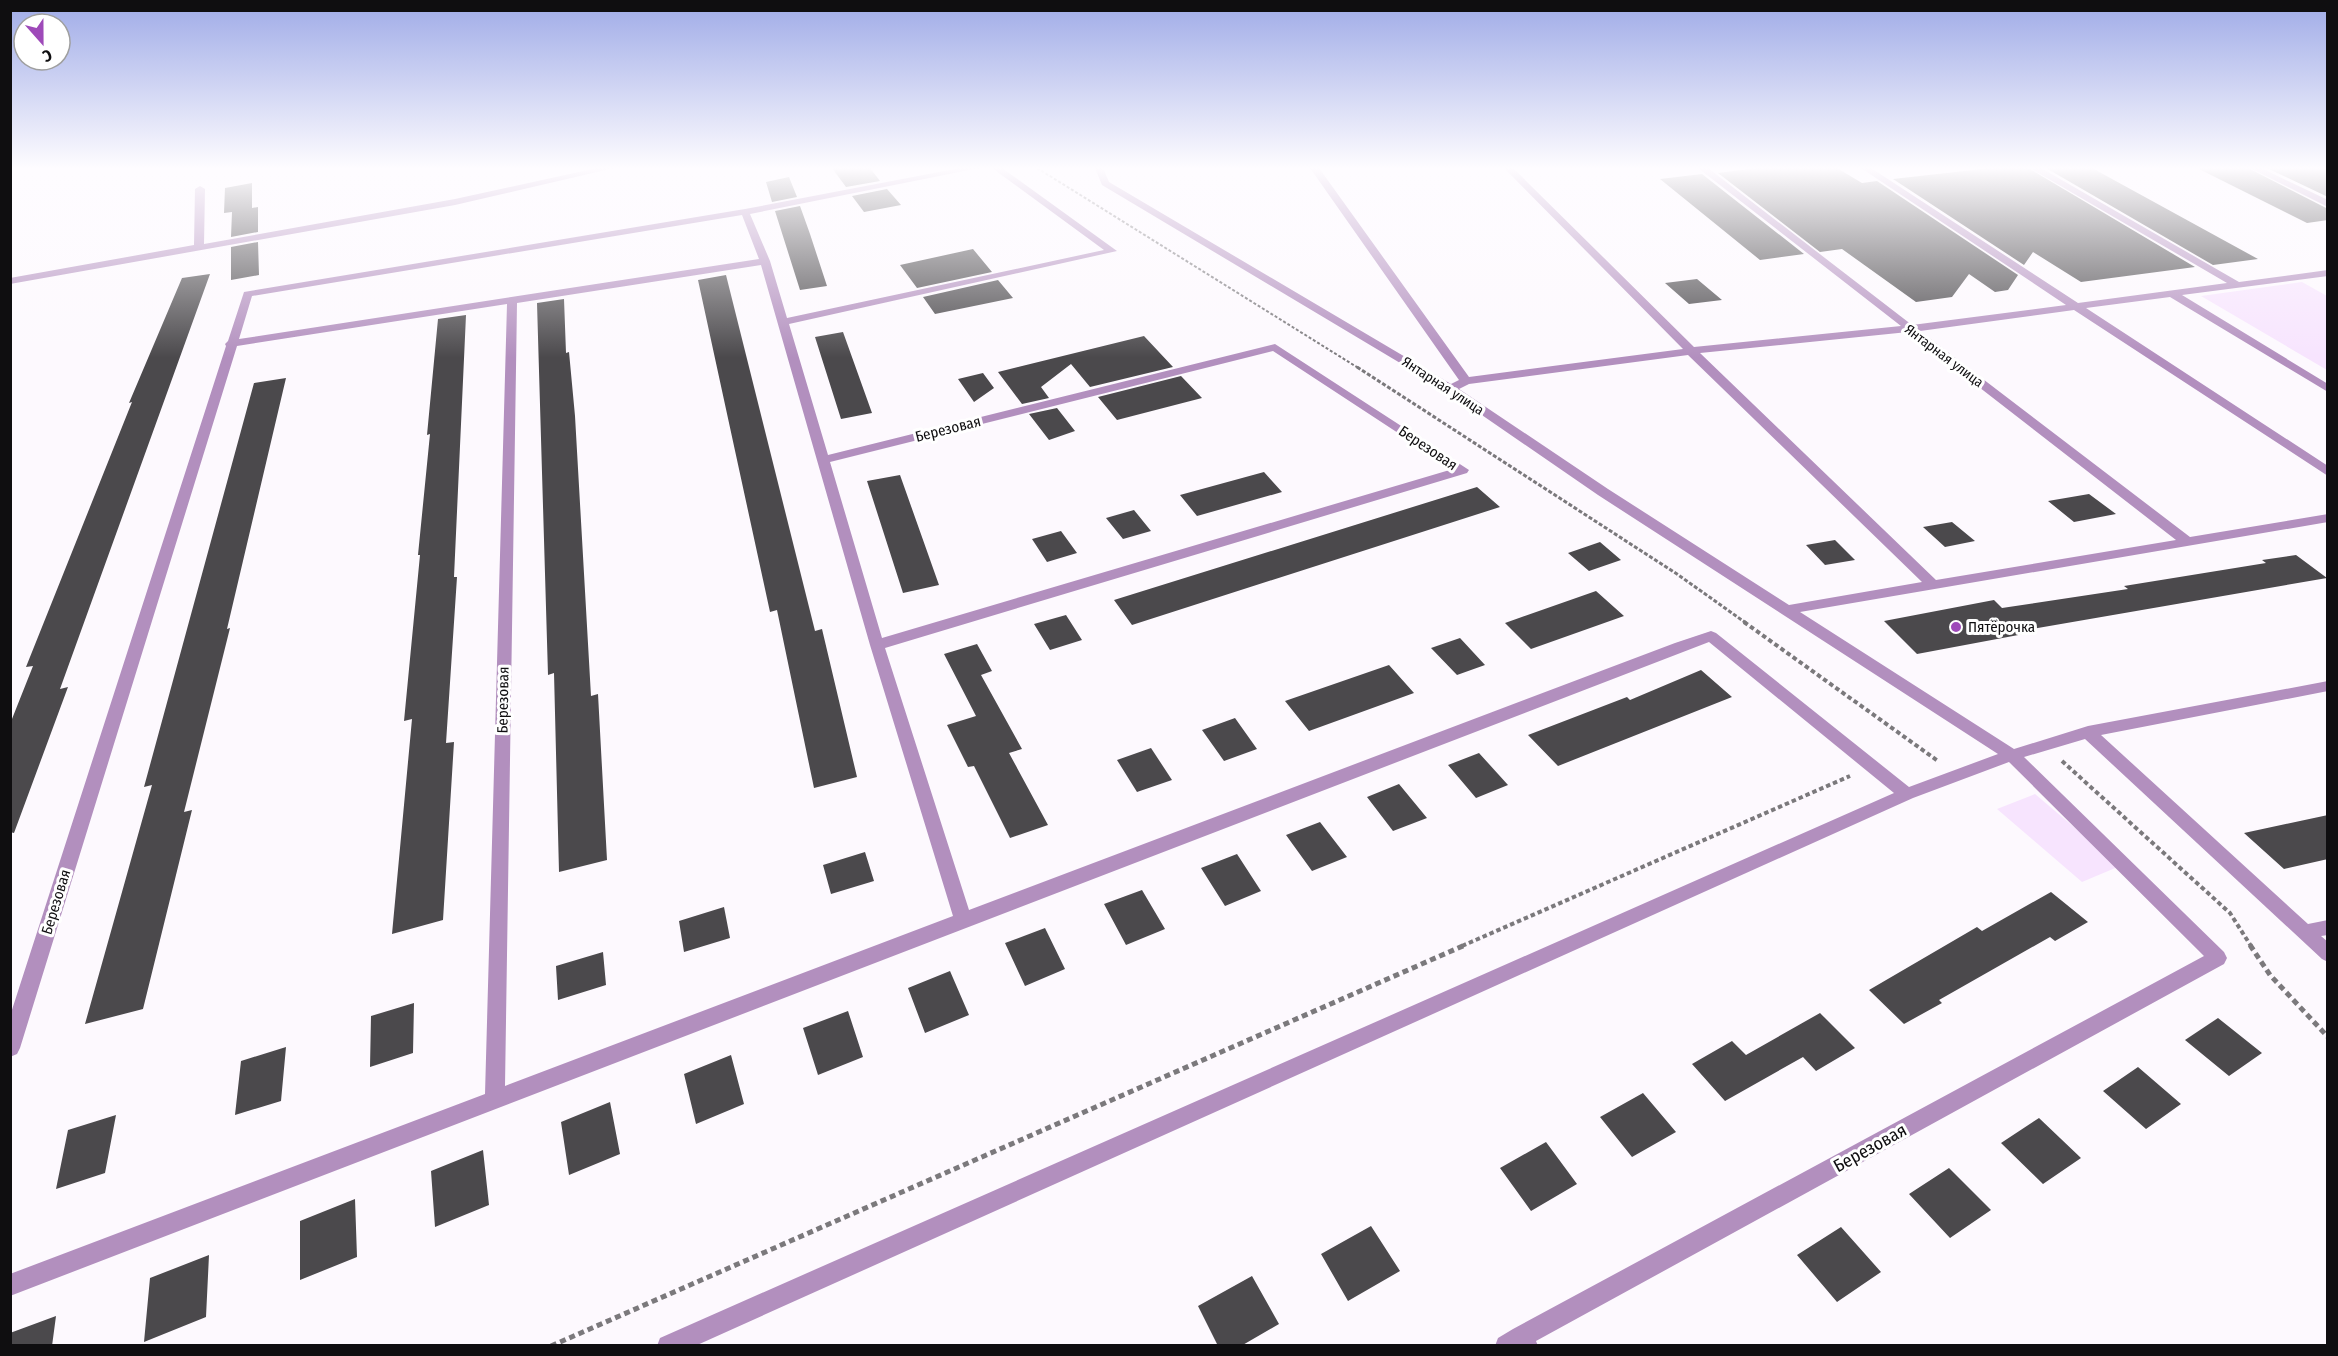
<svg xmlns="http://www.w3.org/2000/svg" width="2338" height="1356" font-family="'Fira Sans Condensed',sans-serif">
<rect width="100%" height="100%" fill="#fdf9fe"/>
<path fill="#f7e4fe" d="M2302,282L2327,296V370L2201,296Z
M2035,794L2120,866L2082,882L1997,809Z"/>
<path fill="#4b494c" d="M832,168H870L880,181L846,187Z
M1757,168H1837L1862,183L1877,181L2018,275L2008,290L1995,292L1969,274L1952,297L1916,302L1842,249L1820,252L1718,173Z
M1991,168H2028L2195,267L2081,282L2033,252L2024,265L1893,179Z
M2046,168H2092L2258,259L2213,265Z
M2197,168H2248L2328,209V220L2307,223Z
M2267,168H2328V197Z
M1702,174L1804,254L1760,260L1660,179Z
M789,177L797,197L772,202L766,182Z
M252,183V208L258,207V232L231,237L232,212L224,213L225,188Z
M887,189L901,205L864,212L852,196Z
M800,206L810,234L827,286L800,290L775,211Z
M258,242L259,275L231,280V247Z
M973,249L992,272L917,288L900,265Z
M210,274L60,689L68,687L14,833L10,832V724L33,666L26,667L132,402L129,403L182,278Z
M726,275L815,631L822,629L857,777L814,788L777,610L770,612L698,280Z
M1697,279L1722,300L1689,304L1665,283Z
M998,280L1013,298L935,314L923,297Z
M564,299L566,353L569,352L575,416L591,696L598,694L607,860L559,872L554,673L548,675L537,303Z
M466,315L454,577H457L446,743L454,742L443,920L392,934L412,719L404,721L420,555H418L430,434L427,435L438,319Z
M843,332L872,413L841,419L815,337Z
M1144,336L1173,367L1090,387L1071,364L1041,387L1049,398L1022,404L998,372Z
M983,373L994,388L974,402L958,379Z
M1181,376L1202,398L1117,420L1098,397Z
M286,378L227,629L230,628L184,812L192,810L143,1009L85,1024L152,785L144,787L254,383Z
M1057,408L1075,431L1049,440L1029,414Z
M1264,472L1282,492L1197,516L1180,495Z
M900,475L939,585L903,593L867,481Z
M1477,487L1500,507L1132,625L1114,600Z
M2089,494L2116,514L2074,522L2048,501Z
M1134,510L1151,531L1123,539L1106,518Z
M1952,522L1975,541L1945,547L1923,527Z
M1061,531L1077,553L1047,562L1032,539Z
M1835,540L1855,560L1825,565L1806,545Z
M1600,542L1621,560L1589,571L1568,553Z
M2296,555L2327,578L2026,630L2029,633L1917,654L1884,621L1994,600L2002,608L2128,589L2124,586L2266,563L2262,560Z
M1596,591L1624,616L1531,649L1505,623Z
M1066,615L1082,640L1050,650L1034,624Z
M1460,638L1485,665L1457,675L1431,648Z
M977,644L992,671L981,675L1022,749L1009,753L1048,825L1010,838L974,766L968,767L947,725L976,716L944,654Z
M1389,665L1414,693L1309,731L1285,701Z
M1701,670L1732,697L1558,766L1528,735L1627,697L1630,700Z
M1235,718L1257,749L1224,761L1202,730Z
M1151,748L1172,780L1137,792L1117,760Z
M1479,753L1508,785L1476,798L1448,765Z
M1399,784L1427,818L1393,831L1367,797Z
M2328,815V859L2284,869L2244,833Z
M1320,822L1347,857L1312,871L1286,835Z
M865,852L874,881L831,894L823,865Z
M1237,854L1261,891L1225,906L1201,868Z
M1142,890L1165,929L1126,945L1104,904Z
M2051,892L2088,922L2055,941L2050,937L1939,1000L1942,1003L1904,1024L1869,990L1977,927L1982,931Z
M724,907L730,938L684,952L679,921Z
M1045,928L1065,969L1025,986L1005,943Z
M603,952L606,985L558,1000L556,966Z
M950,971L969,1015L925,1033L908,988Z
M414,1003L413,1053L370,1067L371,1016Z
M848,1011L863,1057L818,1075L803,1028Z
M1820,1013L1855,1048L1816,1071L1803,1057L1725,1101L1692,1064L1732,1041L1746,1055Z
M2218,1018L2262,1053L2229,1076L2185,1040Z
M286,1047L281,1101L235,1115L241,1061Z
M731,1055L744,1104L696,1124L684,1074Z
M2138,1067L2181,1104L2146,1129L2103,1091Z
M1643,1093L1676,1132L1632,1157L1600,1117Z
M610,1102L620,1154L569,1175L561,1122Z
M116,1115L105,1173L56,1189L68,1130Z
M2039,1118L2081,1158L2043,1184L2001,1143Z
M1546,1142L1577,1184L1531,1211L1500,1168Z
M483,1150L489,1205L435,1227L431,1171Z
M1949,1168L1991,1210L1950,1238L1909,1194Z
M355,1199L357,1257L300,1280V1221Z
M1371,1226L1400,1271L1348,1301L1321,1254Z
M1841,1227L1881,1272L1837,1302L1797,1255Z
M209,1255L206,1317L144,1342L150,1278Z
M1252,1276L1279,1324L1241,1346H1218L1198,1306Z
M56,1316L52,1346H10V1333Z"/>
<g fill="none" stroke-linecap="round" stroke-linejoin="round">
<path stroke="#7b797c" stroke-width="2" stroke-dasharray="3 2" stroke-linecap="butt" d="M1037,168L1360,369"/>
<path stroke="#7b797c" stroke-width="3" stroke-dasharray="4 2" stroke-linecap="butt" d="M1357,367L1677,574L1746,623"/>
<path stroke="#7b797c" stroke-width="4" stroke-dasharray="4.5 3" stroke-linecap="butt" d="M1744,622L1938,761
M2062,761L2230,913L2251,946
M1462,946L1850,776"/>
<path stroke="#7b797c" stroke-width="5" stroke-dasharray="6 4" stroke-linecap="butt" d="M2250,945L2270,975L2328,1037
M551,1346L1465,945"/>
<path fill="#b28fbe" fill-rule="evenodd" d="M597,168H614L455,205L10,284V278L194,245L195,189L200,186L205,189L204,244L455,199Z
M960,168H979L750,214L770,261L787,318L1104,250L992,168H1002L1117,251L789,324L828,455L1275,344L1469,470L1467,473L885,648L969,910L1675,643L1711,631L1716,633L1909,787L1998,754L1598,495L1447,391L1102,185L1095,168H1103L1109,182L1451,384L1459,380L1310,168H1319L1469,377L1683,349L1504,168H1513L1694,347L1901,326L1698,168H1708L1912,325L2066,305L1861,168H1871L2078,303L2227,283L2030,168H2041L2239,282L2328,270V276L2182,295L2328,384V392L2170,297L2086,308L2328,466V476L2074,310L1920,331L2190,537L2328,514V522L1800,612L2014,749L2088,726L2328,681V691L2101,735L2308,924L2328,920V935L2321,936L2328,942V962L2322,959L2085,739L2024,757L2224,952L2227,958L2224,964L1536,1341L1538,1346H1495L1498,1338L1513,1329L2204,956L2009,762L1913,798L695,1346H657L660,1338L1894,793L1709,642L10,1296V1274L485,1094L507,304L237,346L20,1048L17,1054L10,1057V1016L226,346L225,344L228,341L244,292L745,209ZM742,215L759,259L239,339L252,296ZM761,265L870,645L953,916L505,1086L517,303ZM1908,332L2176,540L1936,580L1700,353ZM1273,351L1453,469L882,638L830,462ZM1688,355L1922,582L1789,605L1608,489L1459,389L1469,384Z
M2250,168H2261L2328,200V207Z"/>
</g>
<linearGradient id="sky" x2="0" y2="1"><stop stop-color="#9fabe7"/><stop offset="0.47" stop-color="#fefcff"/><stop offset="1" stop-color="#fefcff" stop-opacity="0"/></linearGradient>
<rect width="2338" height="358" fill="url(#sky)"/>
<circle fill="#9e4ab9" stroke="#fff" stroke-width="2" cx="1956" cy="627" r="6"/>
<g text-anchor="middle" dominant-baseline="central" stroke-width="6" stroke-linejoin="round" paint-order="stroke">
<g font-size="14" fill="#0f0e10" stroke="#fff">
<text transform="translate(1944 356) rotate(37)">Янтарная улица</text>
<text transform="translate(1443 386) rotate(33)">Янтарная улица</text>
</g>
<g font-size="15" fill="#0f0e10" stroke="#fff">
<text transform="translate(948 429) rotate(-14)">Березовая</text>
<text transform="translate(1428 448) rotate(34)">Березовая</text>
<text transform="translate(503 700) rotate(-89)">Березовая</text>
<text transform="translate(56 902) rotate(-73)">Березовая</text>
</g>
<g font-size="15" fill="#0f0e10" stroke="#fff" text-anchor="start">
<text x="1968" y="627">Пятёрочка</text>
</g>
<g font-size="18" fill="#0f0e10" stroke="#fff">
<text transform="translate(1870 1148) rotate(-29)">Березовая</text>
</g>
</g>
<rect width="2338" height="1356" fill="none" stroke="#0f0e10" stroke-width="24"/>
<g transform="translate(42 42) rotate(159)"><circle r="28" fill="#ffffff" stroke="#9f9f9f" stroke-width="1.5"/>
<path d="M0-4.5L10 22L0 15L-10 22Z" fill="#9e4ab9"/>
<text y="-9" font-size="16" font-weight="bold" text-anchor="middle" fill="#0f0e10">С</text>
</g>
</svg>
